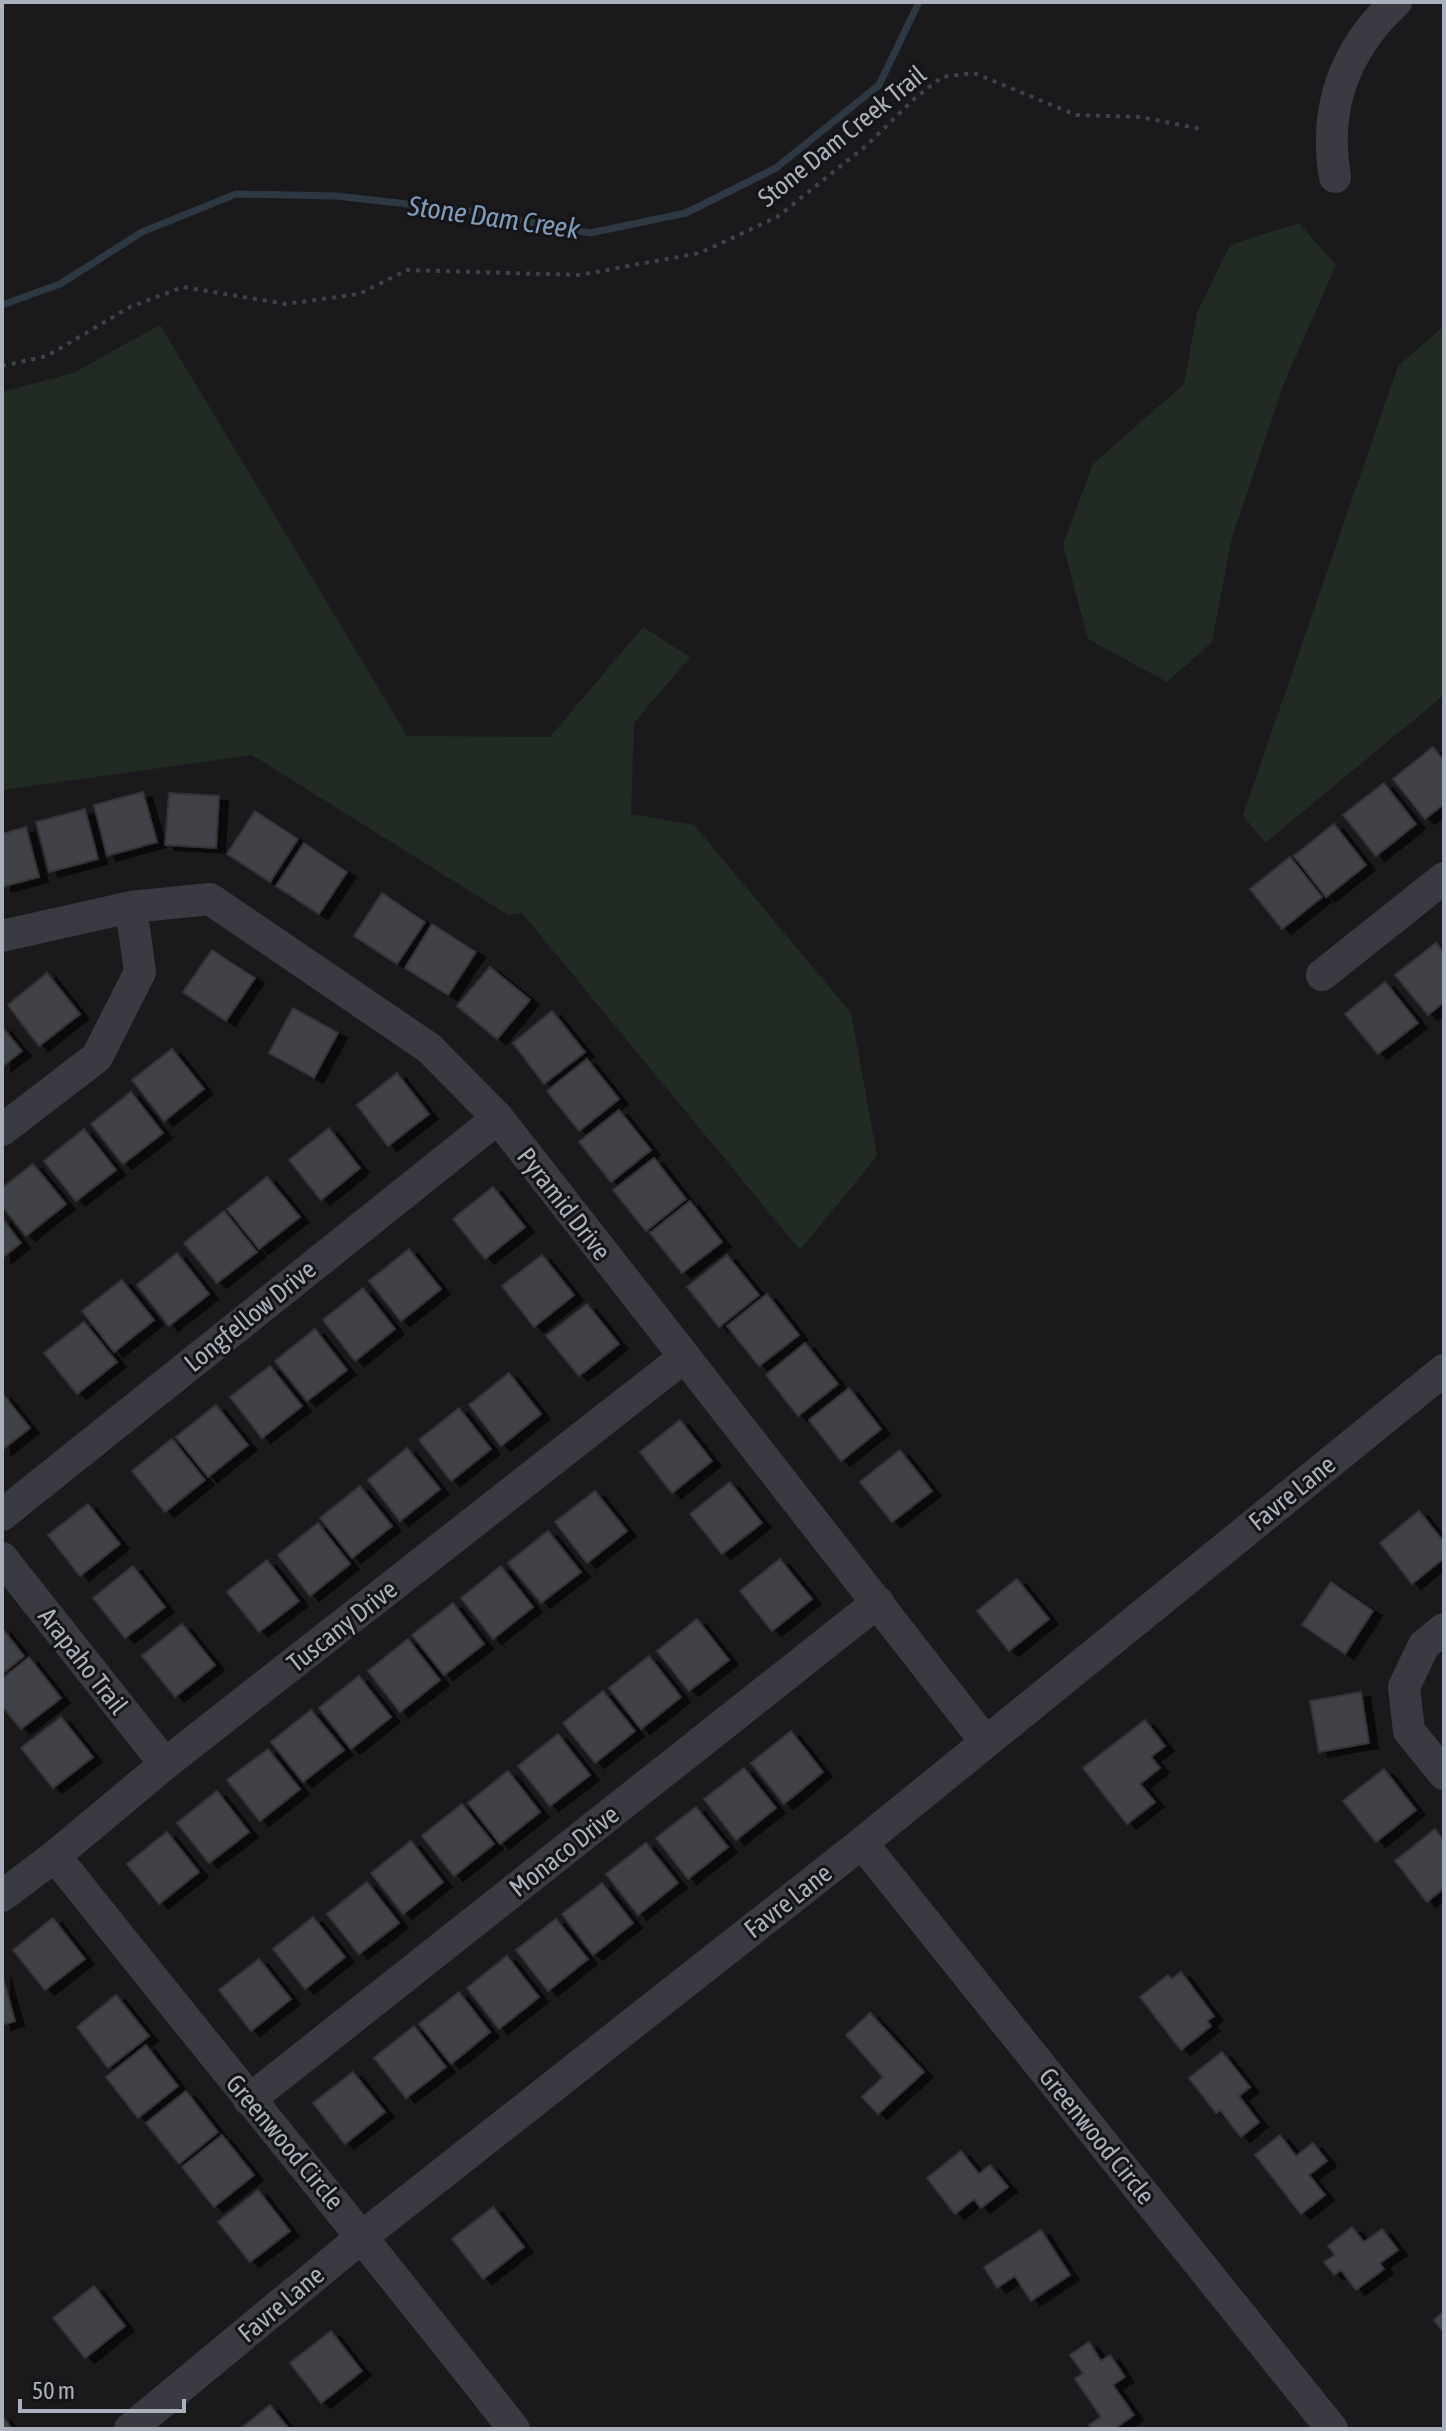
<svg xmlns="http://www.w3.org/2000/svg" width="1446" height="2431" font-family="'Asap Condensed',sans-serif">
<defs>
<filter id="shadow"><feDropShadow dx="9" dy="5" stdDeviation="0" flood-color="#0009"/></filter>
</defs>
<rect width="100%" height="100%" fill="#1a1a1c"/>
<path fill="#212b23" d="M1299,223L1336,265L1285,381L1232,537L1212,642L1167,682L1088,639L1063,545L1093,464L1184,384L1197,313L1230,245Z
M160,325L407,736L550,737L643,627L690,657L634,723L631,814L694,825L851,1013L877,1156L800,1250L522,913L508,915L252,755L2,790V392L73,373Z
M1444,326V695L1265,843L1243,815L1398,366Z"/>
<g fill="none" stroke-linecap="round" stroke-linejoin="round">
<path stroke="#2e3842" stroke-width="7" d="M2,305L60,284L142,232L236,194L336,196L470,211L590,233L686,213L776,168L879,85L919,2"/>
</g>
<path fill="#414247" stroke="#343338" stroke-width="2" filter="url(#shadow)" d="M1433,747L1444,761V804L1425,819L1393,779Z
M1384,783L1416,824L1376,856L1343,815Z
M143,792L157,842L107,856L94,805Z
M169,793L219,796L216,848L165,845Z
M85,809L98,859L49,872L36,822Z
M255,811L298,839L270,882L227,854Z
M1334,824L1366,865L1326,897L1294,856Z
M26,827L39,877L2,887V834Z
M304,843L347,872L319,914L276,886Z
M1290,857L1322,897L1282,929L1250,889Z
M382,893L425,922L397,964L354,936Z
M432,924L476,952L448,995L405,968Z
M1436,943L1444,953V1002L1428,1015L1395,975Z
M212,950L255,978L226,1021L183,992Z
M490,967L530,1000L497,1039L457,1006Z
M47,973L80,1014L39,1046L8,1005Z
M1385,982L1418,1023L1378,1054L1345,1014Z
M293,1008L338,1033L314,1078L269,1053Z
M552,1011L585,1052L544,1084L513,1043Z
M2,1027L22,1051L2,1067Z
M172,1049L204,1089L164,1121L132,1080Z
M587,1059L619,1099L579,1131L547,1091Z
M397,1073L429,1114L388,1146L357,1105Z
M131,1092L163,1133L123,1164L91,1124Z
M619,1110L651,1150L611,1182L579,1142Z
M329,1128L360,1168L321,1200L289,1160Z
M84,1129L116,1170L76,1201L44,1161Z
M654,1158L686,1199L646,1231L613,1190Z
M33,1164L66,1204L26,1236L2,1206V1188Z
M267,1177L300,1217L259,1249L227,1209Z
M493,1187L525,1227L485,1259L453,1219Z
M690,1201L722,1242L682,1273L650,1233Z
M224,1211L257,1252L217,1283L184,1243Z
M2,1218L21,1243L2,1258Z
M409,1249L441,1289L401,1321L369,1281Z
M177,1253L209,1294L169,1326L137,1285Z
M542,1255L574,1295L534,1327L502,1286Z
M727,1255L759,1295L719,1327L687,1287Z
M122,1280L154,1320L114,1352L82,1311Z
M363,1288L395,1329L355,1361L323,1320Z
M767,1294L799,1335L759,1366L727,1326Z
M587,1304L619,1344L579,1376L546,1336Z
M84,1322L117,1362L77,1394L44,1353Z
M315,1329L347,1370L307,1401L275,1361Z
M805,1343L838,1384L798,1416L766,1375Z
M270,1366L302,1406L262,1438L230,1397Z
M509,1373L541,1414L501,1446L469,1405Z
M849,1388L881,1429L841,1461L809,1420Z
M2,1393L30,1428L2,1450Z
M216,1405L248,1445L208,1477L176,1437Z
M459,1408L491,1449L451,1481L419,1440Z
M680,1420L712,1461L672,1493L640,1452Z
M172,1439L205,1480L165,1512L132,1471Z
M407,1448L440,1489L400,1521L368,1480Z
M900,1450L932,1491L892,1522L860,1482Z
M730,1482L762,1523L722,1554L690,1514Z
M360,1486L392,1526L352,1558L320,1518Z
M595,1491L627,1531L587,1563L555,1522Z
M88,1504L120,1544L80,1576L48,1535Z
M1419,1511L1444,1542V1558L1412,1584L1380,1543Z
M318,1523L350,1564L310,1596L278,1555Z
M548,1531L581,1572L541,1603L508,1563Z
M780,1559L812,1599L772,1631L740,1591Z
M267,1560L299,1601L259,1632L227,1592Z
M133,1566L165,1607L125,1638L93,1598Z
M501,1566L533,1607L493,1639L461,1598Z
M1017,1579L1049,1619L1009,1651L977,1611Z
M1331,1582L1373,1611L1345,1654L1302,1625Z
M453,1603L484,1644L444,1675L412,1635Z
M697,1619L729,1660L689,1691L657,1651Z
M182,1624L215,1665L175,1697L142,1656Z
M2,1628L24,1656L2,1674Z
M408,1639L440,1680L400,1712L368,1671Z
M649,1656L681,1697L641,1729L609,1688Z
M29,1657L61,1698L21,1729L2,1706V1679Z
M359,1676L391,1717L351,1749L319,1708Z
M603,1691L635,1731L595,1763L563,1723Z
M1361,1692L1369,1743L1319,1752L1310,1701Z
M311,1710L344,1750L303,1782L271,1742Z
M61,1717L93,1757L53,1788L21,1748Z
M1145,1720L1165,1746L1151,1757L1160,1768L1140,1784L1155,1802L1127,1824L1083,1768Z
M791,1731L823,1772L784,1804L751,1763Z
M558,1734L590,1775L550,1806L518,1766Z
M268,1749L300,1789L260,1821L227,1780Z
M744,1768L776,1808L736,1840L704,1799Z
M1384,1769L1416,1810L1376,1842L1343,1801Z
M508,1771L540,1812L500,1844L468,1803Z
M217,1791L249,1832L209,1863L177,1823Z
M462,1804L494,1844L454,1876L422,1836Z
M696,1807L728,1847L688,1879L656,1838Z
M1435,1829L1444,1841V1888L1427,1902L1395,1861Z
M167,1832L199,1872L159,1904L127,1864Z
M411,1841L443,1882L403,1914L371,1873Z
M646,1843L678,1883L638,1915L606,1874Z
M367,1882L399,1923L359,1954L327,1914Z
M602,1883L633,1923L593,1955L562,1914Z
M313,1917L345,1957L305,1989L273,1949Z
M53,1918L85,1959L45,1990L13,1950Z
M556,1919L588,1959L548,1991L516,1950Z
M507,1956L539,1997L499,2029L467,1988Z
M259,1959L291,1999L251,2031L219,1990Z
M1181,1972L1214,2016L1207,2021L1211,2026L1181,2050L1140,1997L1168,1975L1172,1979Z
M2,1974L15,2021L2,2025Z
M459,1992L490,2032L451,2064L419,2024Z
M116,1995L149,2036L108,2068L77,2027Z
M870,2013L924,2072L878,2114L862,2097L883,2077L846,2035Z
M414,2026L446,2067L406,2098L374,2058Z
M146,2045L178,2086L138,2118L106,2077Z
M1222,2052L1250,2087L1239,2096L1259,2122L1241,2137L1220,2110L1216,2113L1189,2078Z
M353,2072L385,2112L345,2144L313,2103Z
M186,2091L218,2132L179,2164L146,2123Z
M222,2135L254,2175L214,2207L182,2167Z
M1280,2135L1296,2156L1313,2143L1327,2161L1309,2175L1325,2195L1301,2214L1255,2155Z
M961,2151L979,2174L990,2165L1008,2187L981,2208L974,2199L955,2214L927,2178Z
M258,2190L290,2231L250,2262L218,2222Z
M493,2207L524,2247L483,2279L452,2239Z
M1352,2227L1364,2242L1382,2229L1398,2250L1380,2263L1384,2269L1356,2290L1341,2270L1334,2275L1324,2262L1335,2255L1328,2246Z
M1041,2230L1070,2275L1031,2301L1015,2276L997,2288L984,2267Z
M94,2286L125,2326L85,2358L53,2318Z
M1444,2311V2333L1434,2320Z
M331,2331L362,2371L321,2403L290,2363Z
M1089,2342L1101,2361L1110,2355L1125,2377L1113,2385L1134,2415L1114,2429H1092L1089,2425L1101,2417L1075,2379L1083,2373L1070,2355Z
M270,2405L289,2429H240Z
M2,2416L12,2429H2Z"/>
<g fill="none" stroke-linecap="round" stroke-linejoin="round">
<path stroke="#404249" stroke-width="4" stroke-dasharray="4 6" stroke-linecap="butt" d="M2,366L47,356L130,307L183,287L286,304L359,294L407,270L579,275L700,253L777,217L867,145L914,99L942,77L974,73L1076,115L1140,117L1201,129"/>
<path stroke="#3a3b42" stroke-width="32" d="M1335,177C1323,108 1345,49 1396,2
M2,936L131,907L210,899L429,1048L498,1118L985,1741
M1322,975L1444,878
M2,1130L97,1057L140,972L131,907
M2,1515L498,1118
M2,1558L165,1764
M1444,1629L1424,1645L1404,1687L1409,1731L1444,1774
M862,1843L1332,2429
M55,1856C207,2048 363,2236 514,2429
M2,1896L55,1856L165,1764L683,1358
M249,2100L878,1602
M130,2429L363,2236L862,1843L1444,1370"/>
</g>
<g text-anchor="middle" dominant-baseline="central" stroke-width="6" stroke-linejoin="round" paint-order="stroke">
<g font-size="26" fill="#abb0bd" stroke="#151517">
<text transform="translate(842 136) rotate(-39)">Stone Dam Creek Trail</text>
<text transform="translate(564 1204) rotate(52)">Pyramid Drive</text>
<text transform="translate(250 1316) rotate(-39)">Longfellow Drive</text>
<text transform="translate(1292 1493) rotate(-39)">Favre Lane</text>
<text transform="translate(342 1626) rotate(-38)">Tuscany Drive</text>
<text transform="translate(83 1661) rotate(52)">Arapaho Trail</text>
<text transform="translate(564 1851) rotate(-38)">Monaco Drive</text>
<text transform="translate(788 1901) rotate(-38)">Favre Lane</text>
<text transform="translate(1097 2136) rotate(51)">Greenwood Circle</text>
<text transform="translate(285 2142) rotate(50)">Greenwood Circle</text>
<text transform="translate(281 2304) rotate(-40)">Favre Lane</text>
</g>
<g font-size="28" font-style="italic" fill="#809cba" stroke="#151517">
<text transform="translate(494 217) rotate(8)">Stone Dam Creek</text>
</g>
</g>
<rect width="1446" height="2431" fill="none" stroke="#abb0bd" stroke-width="8"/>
<path d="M20 2399v12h164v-12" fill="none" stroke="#abb0bd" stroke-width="4"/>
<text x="32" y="2399" font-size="24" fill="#abb0bd" stroke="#151517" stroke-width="6" paint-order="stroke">50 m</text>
</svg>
